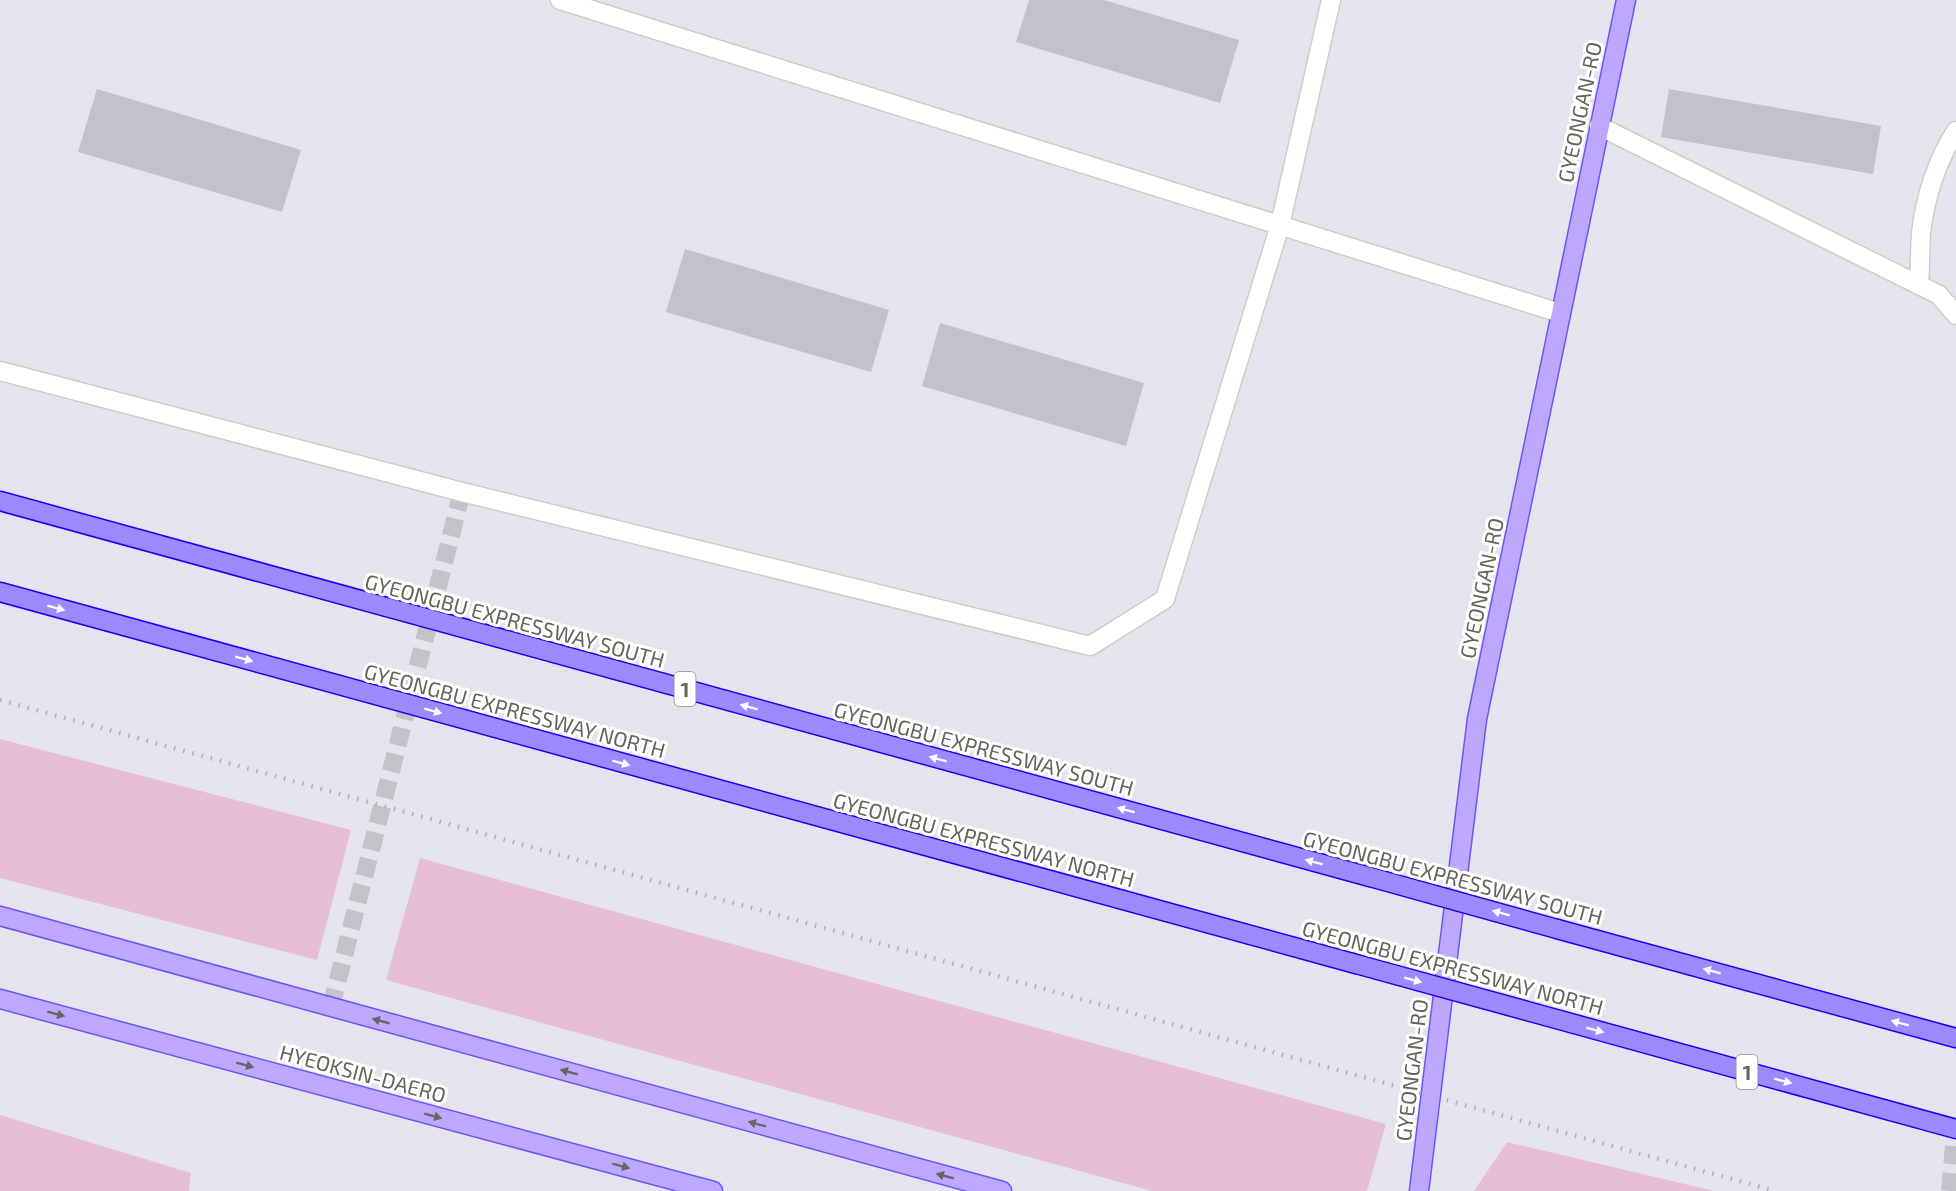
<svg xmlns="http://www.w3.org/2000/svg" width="1956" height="1191" font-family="'Exo 2',sans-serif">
<rect width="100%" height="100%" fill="#e5e3ee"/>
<path fill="#e6bfd6" d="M0,739L351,830L317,960L0,878Z
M420,858L1386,1124L1367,1191H1152L386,980Z
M0,1115L191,1173L189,1191H0Z
M1507,1142L1714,1191H1474Z"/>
<path fill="#c2c1cc" d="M1029,0H1104L1239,40L1220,103L1016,42Z
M97,89L301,150L282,212L78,152Z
M1669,89L1881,126L1873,174L1661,137Z
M685,249L889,310L871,372L666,312Z
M940,323L1144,383L1126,446L922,386Z"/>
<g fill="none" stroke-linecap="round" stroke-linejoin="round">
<path stroke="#c5c3c9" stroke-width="18" stroke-dasharray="18 9" stroke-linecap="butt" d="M331,1007L462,492
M1950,1191L1956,1123"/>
<g stroke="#cecec7" stroke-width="21">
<path id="minor" d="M560,0L1560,313
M1599,126L1939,295L1956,315
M1919,285C1920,268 1920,250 1921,233C1925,198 1937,160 1956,131
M0,371L462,492L1090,646L1165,599L1280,225L1331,0"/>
</g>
<g stroke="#6d57f4" stroke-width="21">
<path id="major" d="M0,916L1002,1191
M0,999L713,1191
M1419,1191L1477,719L1626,0"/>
</g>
<g stroke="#1a00f1" stroke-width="21">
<path id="highway" d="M0,501L1370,877
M0,592L1356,964
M1557,929L1956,1038
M1538,1014L1956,1129"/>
</g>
<use href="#minor" stroke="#fff" stroke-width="18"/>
<use href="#major" stroke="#bea7ff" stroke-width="18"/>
<use href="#highway" stroke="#9d8aff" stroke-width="18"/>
<path stroke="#b0b0ae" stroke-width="4.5" stroke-dasharray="1.5 8" stroke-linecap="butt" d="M0,700L1775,1191"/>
<g stroke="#1a00f1" stroke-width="21" stroke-linecap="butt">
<path id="highway-bridge" d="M1370,877L1557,929
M1356,964L1538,1014"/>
</g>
<use href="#highway-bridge" stroke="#9d8aff" stroke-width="18"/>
</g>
<defs><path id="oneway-solid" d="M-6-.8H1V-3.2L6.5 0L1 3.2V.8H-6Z" transform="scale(1.5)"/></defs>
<g fill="#faf9ff">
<use href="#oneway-solid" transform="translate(56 608) rotate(15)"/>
<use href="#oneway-solid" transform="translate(244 659) rotate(15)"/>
<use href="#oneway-solid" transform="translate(749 707) rotate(-165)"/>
<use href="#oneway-solid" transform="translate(433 711) rotate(15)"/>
<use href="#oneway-solid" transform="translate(938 759) rotate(-165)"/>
<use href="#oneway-solid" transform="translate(621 763) rotate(15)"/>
<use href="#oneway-solid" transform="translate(1126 810) rotate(-165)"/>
<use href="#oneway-solid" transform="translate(1314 862) rotate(-165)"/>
<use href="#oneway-solid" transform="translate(1501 913) rotate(-165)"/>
<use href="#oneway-solid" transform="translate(1712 971) rotate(-165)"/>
<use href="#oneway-solid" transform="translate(1413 980) rotate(15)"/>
<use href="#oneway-solid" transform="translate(1900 1023) rotate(-165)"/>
<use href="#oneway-solid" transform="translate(1595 1030) rotate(15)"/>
<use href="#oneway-solid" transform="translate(1783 1081) rotate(15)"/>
</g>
<g fill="#686763">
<use href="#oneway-solid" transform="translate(56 1014) rotate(15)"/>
<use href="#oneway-solid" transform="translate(381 1021) rotate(-165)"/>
<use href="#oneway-solid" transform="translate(245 1065) rotate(15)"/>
<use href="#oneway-solid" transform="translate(569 1072) rotate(-165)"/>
<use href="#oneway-solid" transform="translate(433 1116) rotate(15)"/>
<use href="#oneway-solid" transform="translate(757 1124) rotate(-165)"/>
<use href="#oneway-solid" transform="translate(621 1166) rotate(15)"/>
<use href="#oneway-solid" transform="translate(945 1176) rotate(-165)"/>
</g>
<g text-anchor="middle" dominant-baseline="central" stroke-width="6" stroke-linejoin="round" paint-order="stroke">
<g fill="#fff" stroke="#92928c" stroke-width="1.5">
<rect x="674.5" y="672" width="21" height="34" rx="4.5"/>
<rect x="1736.5" y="1055" width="21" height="34" rx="4.5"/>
</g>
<g font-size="20" font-weight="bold" fill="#64645b">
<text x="685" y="689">1</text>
<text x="1747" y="1072">1</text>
</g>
<g font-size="21" fill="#64645b" stroke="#fff">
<text transform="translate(1579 112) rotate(-78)">GYEONGAN-RO</text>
<text transform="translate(1481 588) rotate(-78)">GYEONGAN-RO</text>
<text transform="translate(515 620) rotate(15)">GYEONGBU EXPRESSWAY SOUTH</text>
<text transform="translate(515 710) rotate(15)">GYEONGBU EXPRESSWAY NORTH</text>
<text transform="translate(984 748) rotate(15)">GYEONGBU EXPRESSWAY SOUTH</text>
<text transform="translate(984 839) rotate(15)">GYEONGBU EXPRESSWAY NORTH</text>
<text transform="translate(1453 877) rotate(15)">GYEONGBU EXPRESSWAY SOUTH</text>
<text transform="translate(1453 967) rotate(15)">GYEONGBU EXPRESSWAY NORTH</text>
<text transform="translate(1411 1070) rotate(-83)">GYEONGAN-RO</text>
<text transform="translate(363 1073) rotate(15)">HYEOKSIN-DAERO</text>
</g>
</g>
</svg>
